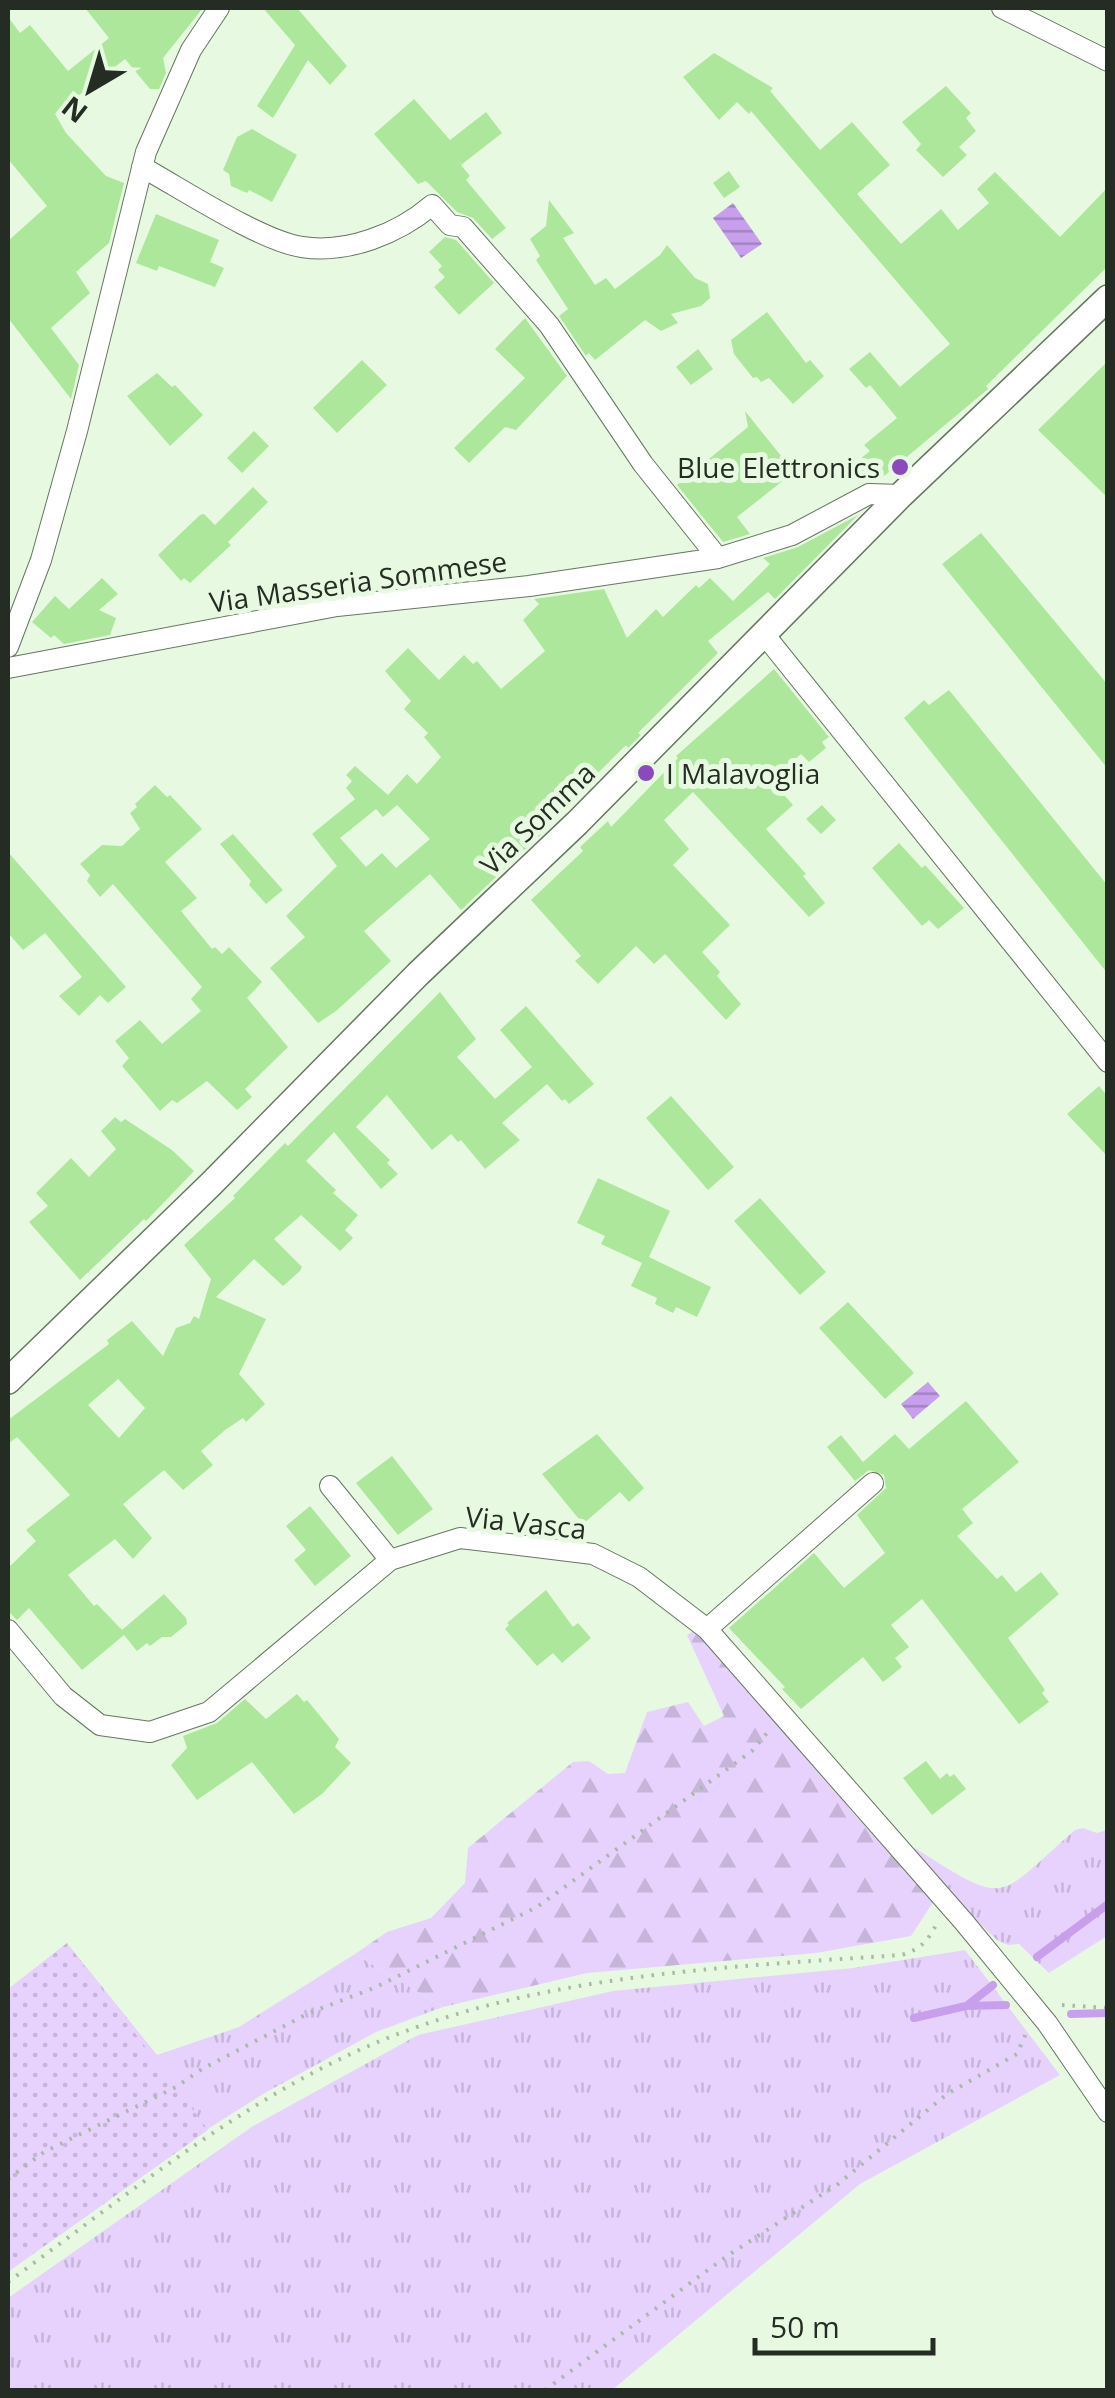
<svg xmlns="http://www.w3.org/2000/svg" width="1115" height="2398" font-family="'Open Sans',sans-serif">
<defs>
<pattern id="grass-tufts" width="24" height="20" patternUnits="userSpaceOnUse" patternTransform="scale(2.5)"><rect width="24" height="20" fill="#e7d2fd"/><path d="M3 7l-1-3M5 7V3M7 7l1-3M15 17l-1-3M17 17v-4M19 17l1-3" fill="none" stroke="#c6b4d9"/></pattern>
<pattern id="forest-firs" width="22" height="20" patternUnits="userSpaceOnUse" patternTransform="scale(2.5)"><rect width="22" height="20" fill="#e7d2fd"/><path d="M5 1l3.5 6h-7zM16 11l3.5 6h-7z" fill="#c6b4d9"/></pattern>
<pattern id="park-dots" width="8" height="8" patternUnits="userSpaceOnUse" patternTransform="scale(2.5)"><rect width="8" height="8" fill="#e7d2fd"/><path d="M2 2h.1M6 6h.1" fill="none" stroke="#c6b4d9" stroke-width="1.8" stroke-linecap="round"/></pattern>
<pattern id="water-rules" width="6" height="5" patternUnits="userSpaceOnUse" patternTransform="scale(2.5)"><rect width="6" height="5" fill="#c89fed"/><path d="M0 2.5h6" fill="none" stroke="#a282c0"/></pattern>
</defs>
<rect width="100%" height="100%" fill="#e7fae1"/>
<path fill="url(#grass-tufts)" d="M1083,1828L1097,1833L1107,1830V1936L1049,1973L1019,1944L1008,1945L997,1940L908,1855L915,1848C1009,1908 995,1900 1075,1830Z
M67,1943L157,2055L239,2027L355,1954L443,2007L376,2032L263,2094L211,2127L8,2271V1989Z
M965,1950L1060,2075L860,2184L612,2390H8V2298L253,2126L418,2035L613,1991L853,1968Z"/>
<path fill="url(#forest-firs)" d="M699,1628L798,1739L852,1812L934,1901L911,1936L816,1953L587,1973L443,2007L355,1954L387,1932L431,1918L465,1883L468,1848L573,1762L589,1761L608,1774L625,1773L647,1712L688,1702L704,1726L724,1716L687,1635Z"/>
<path fill="url(#park-dots)" d="M67,1943L208,2130L8,2272V1991Z"/>
<path fill="url(#water-rules)" d="M733,203L762,244L741,258L713,218Z
M928,1382L940,1396L913,1419L901,1404Z"/>
<g fill="none" stroke-linecap="round" stroke-linejoin="round">
<path stroke="#c89fed" stroke-width="8" d="M1037,1957L1108,1904
M969,2004L993,1985
M1071,2014L1108,2013
M914,2018L966,2006L1006,2005"/>
</g>
<path fill="#ade79c" fill-rule="evenodd" d="M85,8H203L163,58L166,73L159,89H150L125,59L55,114L66,133L106,176L124,183L109,243L76,272L90,293L51,328L79,365L71,399L8,318V241L47,206L8,159V17L20,33L30,25L68,71L109,38Z
M263,8H297L347,66L330,85L308,60L273,118L257,106L295,45Z
M714,53L773,88L770,91L820,150L852,122L890,165L857,194L901,244L941,209L958,230L989,203L977,189L995,172L1060,237L1108,187V266L986,386L988,389L878,481L870,480L855,463L870,451L864,445L897,418L870,385L866,388L849,369L870,352L900,387L950,344L751,111L749,114L737,102L719,120L683,77Z
M946,86L971,113L966,118L976,131L959,147L967,155L943,177L916,150L921,144L902,122Z
M414,99L450,140L486,112L502,133L461,165L470,176L466,180L506,228L492,239L473,218L457,212L426,181L418,184L374,134Z
M252,129L297,155L272,202L249,190L247,193L231,186L229,174L223,170L237,137Z
M729,171L740,187L724,198L713,183Z
M549,200L574,233L563,238L595,285L606,278L615,289L660,255L667,245L695,278L708,284L710,298L701,306L671,314L678,323L661,331L645,320L595,360L589,353L586,356L559,316L568,309L536,260L540,256L530,239L546,226Z
M156,214L219,240L210,262L224,268L215,287L159,266L157,271L136,263Z
M445,237L456,240L494,283L459,315L434,287L445,277L438,270L442,266L429,252Z
M767,312L806,363L810,360L824,376L793,404L769,378L761,382L757,377L753,378L734,354L731,340Z
M525,318L567,376L516,430L505,427L469,463L454,448L525,378L495,349Z
M698,349L713,369L691,385L676,367Z
M362,360L387,385L337,433L313,408Z
M1108,361V498L1038,430Z
M157,373L172,387L175,385L203,415L170,446L127,396Z
M745,411L794,472L737,517L750,534L723,542L677,485L748,427Z
M254,431L269,446L242,473L227,458Z
M253,487L268,502L228,542L231,545L190,583L184,578L181,581L158,555L200,515L204,514L215,525Z
M858,515L775,599L768,592L708,641L718,653L638,733L641,735L628,748L626,745L550,821L553,823L461,910L430,874L364,931L391,961L336,1011L318,1023L270,968L305,937L286,916L337,866L312,834L355,799L346,788L352,781L346,775L355,766L388,795L407,774L417,784L441,757L424,737L428,733L404,709L411,701L385,671L408,648L439,680L464,655L473,664L477,661L501,689L545,651L523,620L539,604L534,599L604,589L627,638L656,609L663,617L696,585L699,588L710,578L733,601L770,564L763,558L798,547ZM397,805L430,839L396,868L382,853L366,867L340,838L376,809L383,817Z
M981,533L1108,685V769L942,564Z
M102,578L118,594L99,610L116,618L110,635L64,644L54,635L51,638L32,622L55,596L69,609Z
M774,669L829,737L822,742L826,748L809,762L801,754L771,780L793,805L766,829L806,874L803,876L825,903L809,917L693,792L664,820L689,849L673,865L730,925L702,952L720,972L717,976L741,1004L726,1020L665,954L654,964L636,946L598,984L575,961L581,956L531,900L583,851L580,847L608,821L611,827L678,758L676,756Z
M949,690L1108,886V974L904,718L924,700L929,705Z
M155,785L167,797L170,795L202,829L165,862L197,898L181,911L212,949L215,947L222,954L229,947L262,982L247,998L288,1047L245,1089L252,1097L237,1110L207,1081L177,1103L172,1100L160,1111L122,1066L129,1058L115,1041L140,1020L162,1044L201,1011L191,999L202,987L113,884L100,897L87,881L90,875L80,864L102,845L122,846L140,829L130,813L137,807L135,804Z
M822,805L836,820L821,834L806,819Z
M233,834L283,890L266,904L249,885L251,881L220,844Z
M899,843L922,868L925,865L964,908L938,929L929,920L922,926L872,868Z
M8,852L126,987L108,1003L100,995L79,1016L59,996L82,977L45,933L23,950L8,933Z
M440,992L476,1039L457,1057L495,1099L532,1067L500,1030L526,1006L594,1084L569,1104L565,1099L562,1101L547,1084L502,1123L520,1140L485,1169L461,1140L458,1142L451,1134L432,1150L387,1095L356,1127L390,1160L387,1163L398,1174L381,1189L334,1132L306,1161L336,1190L333,1193L358,1215L345,1230L353,1238L340,1251L301,1215L274,1239L302,1267L300,1271L283,1286L254,1259L216,1297L266,1319L239,1374L265,1404L246,1422L243,1418L225,1430L201,1451L213,1465L183,1490L164,1470L123,1504L152,1538L133,1559L115,1539L68,1575L94,1606L97,1604L122,1630L164,1594L186,1618L187,1624L171,1637H162L150,1646L147,1643L137,1651L124,1635L82,1670L29,1608L17,1620L8,1611V1568L36,1541L26,1530L70,1495L17,1437L8,1444V1420L109,1344L107,1340L132,1321L163,1356L176,1328L190,1323L194,1316L199,1319L211,1279L184,1245L235,1198L233,1196L285,1143L288,1146ZM118,1379L145,1408L119,1438L88,1405Z
M1099,1086L1108,1097V1157L1067,1114Z
M671,1096L734,1167L708,1190L646,1118Z
M115,1117L121,1122L125,1119L172,1150L194,1171L146,1221L144,1219L80,1280L29,1222L48,1206L36,1193L71,1158L89,1177L116,1149L101,1131Z
M598,1178L670,1211L649,1257L711,1287L697,1317L676,1307L673,1313L655,1304L657,1298L631,1286L642,1263L601,1244L605,1236L577,1223Z
M760,1198L826,1272L800,1295L734,1221Z
M848,1302L914,1373L885,1399L819,1328Z
M966,1401L1019,1462L962,1509L973,1523L957,1536L997,1579L1002,1575L1016,1592L1041,1572L1059,1594L1008,1638L1045,1690L1042,1693L1049,1702L1019,1724L922,1599L891,1625L909,1647L895,1658L902,1667L883,1682L863,1657L801,1709L782,1689L785,1687L729,1628L814,1553L844,1588L885,1553L857,1515L886,1488L884,1475L869,1470L855,1481L827,1447L841,1435L863,1462L895,1434L909,1449Z
M597,1434L644,1488L629,1502L620,1492L583,1524L542,1474Z
M392,1456L433,1509L398,1535L356,1483Z
M310,1506L351,1556L315,1586L294,1560L306,1550L286,1526Z
M546,1590L573,1627L578,1623L591,1638L562,1663L553,1653L537,1666L505,1629L509,1625L507,1623Z
M297,1694L304,1702L307,1700L339,1739L335,1747L351,1763L322,1794L294,1814L252,1762L197,1800L171,1765L187,1748L183,1736L217,1723L245,1699L266,1719Z
M926,1761L940,1779L947,1773L950,1777L954,1774L966,1789L932,1815L903,1778Z"/>
<g fill="none" stroke-linecap="round" stroke-linejoin="round">
<g stroke="#667661" stroke-width="22">
<path id="minor" d="M1002,8L1108,61
M142,167C182,189 261,241 302,247C347,254 398,234 432,205L450,225L463,227L549,325L643,464L718,558
M763,633L1108,1062
M8,647L41,560L77,431L146,152L191,50L219,8
M8,668L337,606L529,586L718,558L792,535L869,494L901,495
M330,1486L390,1560
M707,1629L873,1483
M8,1630L63,1696L100,1725L150,1732L209,1712L390,1560L460,1538L593,1554L639,1577L707,1629L964,1922L1047,2023L1108,2112"/>
</g>
<g stroke="#667661" stroke-width="28">
<path id="tertiary" d="M8,1381L211,1184L418,974L577,823L901,495L1108,298"/>
</g>
<path stroke="#aab9a5" stroke-width="4" stroke-dasharray="2.5 8" stroke-linecap="butt" d="M1062,2005L1108,2008
M8,2179L44,2152L176,2087L202,2069L309,2013L374,1988L537,1907L752,1751L767,1733
M8,2282C114,2205 218,2119 336,2061C510,1975 711,1968 901,1955C920,1950 928,1941 937,1923
M545,2390L727,2256L838,2184L947,2094L1017,2054L1027,2031"/>
<use href="#minor" stroke="#fff" stroke-width="20"/>
<use href="#tertiary" stroke="#fff" stroke-width="25"/>
</g>
<g fill="#8b49bd" stroke="#e7fae1" stroke-width="4">
<circle cx="900" cy="467" r="10"/>
<circle cx="646" cy="773" r="10"/>
</g>
<g text-anchor="middle" dominant-baseline="central" stroke-width="10" stroke-linejoin="round" paint-order="stroke">
<g font-size="28" fill="#252c23" stroke="#e7fae1" text-anchor="end">
<text x="880" y="467">Blue Elettronics</text>
<text x="666" y="773" text-anchor="start">I Malavoglia</text>
</g>
<g font-size="28" fill="#252c23" stroke="#e7fae1">
<text transform="translate(358 581) rotate(-8)">Via Masseria Sommese</text>
<text transform="translate(537 818) rotate(-44)">Via Somma</text>
<text transform="translate(526 1522) rotate(6)">Via Vasca</text>
</g>
</g>
<rect width="1115" height="2398" fill="none" stroke="#252c23" stroke-width="20"/>
<g transform="translate(90 90) rotate(218)" stroke="#e7fae1" stroke-width="8" paint-order="stroke">
<path d="M0-8L18 38L0 25L-18 38Z" fill="#252c23"/>
<text y="-15" font-size="28" font-weight="bold" text-anchor="middle" fill="#252c23">N</text>
</g>
<path d="M755 2338v15h178v-15" fill="none" stroke="#252c23" stroke-width="5"/>
<text x="770" y="2338" font-size="30" fill="#252c23" stroke="#e7fae1" stroke-width="8" paint-order="stroke">50 m</text>
</svg>
